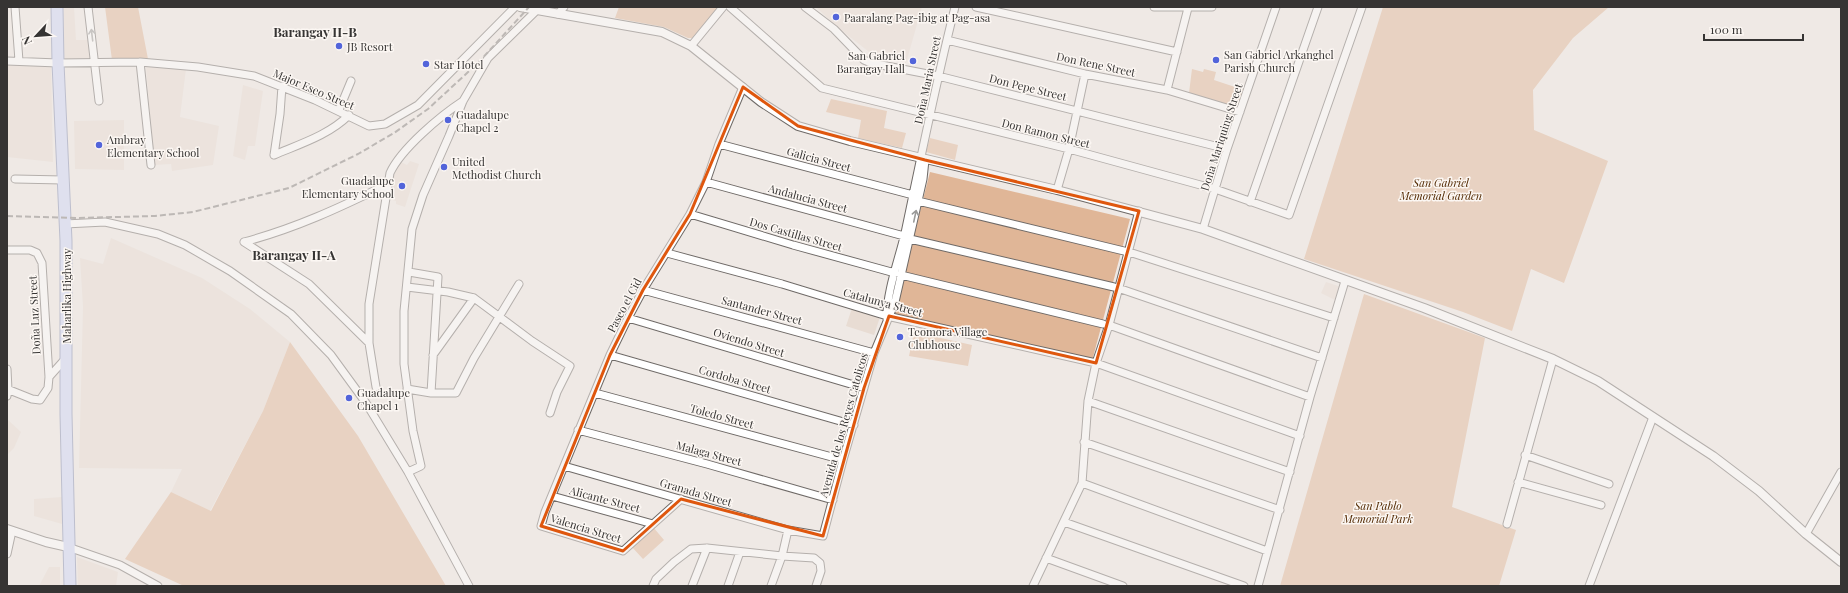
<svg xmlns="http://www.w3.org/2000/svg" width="1848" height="593" font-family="'Playfair Display',serif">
<rect width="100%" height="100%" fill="#efe9e5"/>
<path fill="#e8dcd3" d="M64,7H74L76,40H90V60L63,59Z
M816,7H922L906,63L873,55L837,27Z
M51,64L53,162L7,157V65Z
M146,67L186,69L180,117L219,126L213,165L172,171L171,164L154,165Z
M243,85L263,91L255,146H248L245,160L233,156Z
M124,120V170L75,169L74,121Z
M410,161L419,164L405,207L396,204V201L389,199L394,172L401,162L407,165Z
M111,238L202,278L250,309L290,342L263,411L210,511L171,492L182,469L79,468L83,307L80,258L103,264Z
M1326,282L1341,287L1335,300L1321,293Z
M852,308L880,317L874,335L846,326Z
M7,419L21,432L14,448L7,455Z
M62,497V524L34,516V499Z
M77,557L118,572L116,586H78Z
M49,567H60V586H39Z"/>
<path fill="#e0b697" d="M105,7H138L148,59L112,60Z
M619,7H719L692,38H688L664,27L615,18Z
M1383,7H1609L1573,38L1533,90L1534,130L1608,161L1564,283L1531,269L1512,331L1463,312L1304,259Z
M1192,69L1203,72L1204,69L1216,72L1214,80L1244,90L1237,107L1189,93Z
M831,99L887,111L884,128L906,133L902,148L858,138L861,120L826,112Z
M930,138L958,145L955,160L926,152Z
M930,172L1130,219L1092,361L894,314Z
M1364,294L1485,338L1452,507L1516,530L1499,586H1280Z
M914,332L972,345L968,366L909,356Z
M290,342L358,436L446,586H184L125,559L171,492L211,511L263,411Z
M653,527L664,540L643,559L631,546Z"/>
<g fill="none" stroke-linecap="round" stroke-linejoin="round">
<g stroke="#6f6a67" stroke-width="9">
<path id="minor" d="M15,7L19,61
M88,7L99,101
M730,7L822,88L1069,149L1215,189L1289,215L1362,7
M805,7L834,29L864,60L871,63L938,76L1227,149
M976,7L1177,52
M1154,7H1212
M558,14L564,7
M947,40L1085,74L1167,90L1240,112
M691,46L723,7
M7,61L58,63L140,62L198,67L254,76L315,100L369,126L385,124L418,105L515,7
M140,62L151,165
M1167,90L1188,8
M339,110L351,81
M719,144L913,195
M274,155C300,144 329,135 349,115
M274,155L280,114L282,86
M15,179L63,180
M706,182L904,236
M1057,190L1069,149L1085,74
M918,201L1124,251
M1250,202L1318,7
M690,214L793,245L895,273
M65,224L105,222L158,234L185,245L230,271L291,314L331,355L366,403L408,472L469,586
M1203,229L1227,149L1276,7
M910,239L1114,287
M244,242L309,284L369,343L376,387
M244,242C296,228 339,208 388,184
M7,250H30L37,253L42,263L49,377L48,388L40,400L32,399L7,389
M1129,252L1334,318
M667,253L782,284L887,316L1096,363L1300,436
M409,272L438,277L431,393
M901,275L1103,324
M407,287L448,292L474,298L532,341L570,366L557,392L550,413
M1118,288L1322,358
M643,290L874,353
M628,318L864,388
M887,319C886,293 899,259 905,233C921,157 936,82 955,7
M1109,325L1310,397
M369,343V304L390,173C401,149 440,116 463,101
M433,355L474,298
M610,355L854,425
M7,369L8,390L7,396
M49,377L66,358
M407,389L431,393H456L474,358L519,284
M595,393L843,460
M1088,401L1290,472
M578,430L707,464L833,500
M1084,442L1280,510
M1525,455L1609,484
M564,466L788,530L823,536L843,460L874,353L895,302L923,179L925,160
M408,472L421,466L413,431L404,364V311L412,229L423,195L449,136L463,101L488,58L537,10
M1518,482L1601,505
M1082,483L1267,551
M552,496L653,524
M681,499L623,551L541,526L545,512L610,355L628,318L643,290L690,214L706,182L719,144L743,87
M1064,522L1244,586
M1507,524L1553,359
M1806,534L1841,472
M68,547L120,565L158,586
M7,554L12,531
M1046,558L1123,586
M653,586L656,579L674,562L691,549L707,548L782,556L814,558L820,563L821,571L816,586
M692,586L707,548
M728,586L740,552
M771,586L782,556L788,530
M1033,586L1082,483L1088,401L1096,363L1109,325L1139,211
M1258,586L1310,397L1345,281
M1589,586L1653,417"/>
</g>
<g stroke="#6f6a67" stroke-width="10">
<path id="tertiary" d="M520,7L662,32L691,46L761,102L798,126L850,141L1057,190L1203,229L1424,308L1553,359L1598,381L1713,456L1759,491L1806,534L1841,562
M7,529L46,542L68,547"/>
</g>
<g stroke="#818bb0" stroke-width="13">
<path id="primary" d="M57,7L58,63L66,241V414L70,586"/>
</g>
<use href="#minor" stroke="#fff" stroke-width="7"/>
<use href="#tertiary" stroke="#fff" stroke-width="8"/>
<use href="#primary" stroke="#ccd6f8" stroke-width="11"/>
<path stroke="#807d7a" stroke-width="2" stroke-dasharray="6 3" stroke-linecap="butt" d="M7,216L78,218L155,216L193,212L289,188L358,154L394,133L428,109L479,62L529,7"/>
</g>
<defs><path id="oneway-shaft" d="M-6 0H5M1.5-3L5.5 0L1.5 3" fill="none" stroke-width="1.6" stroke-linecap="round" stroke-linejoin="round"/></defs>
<g stroke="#9a9a99">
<use href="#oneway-shaft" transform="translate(92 35) rotate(-97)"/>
<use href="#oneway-shaft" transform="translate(915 216) rotate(-78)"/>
</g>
<path d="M0 0H1848V593H0ZM743,87L798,126L925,160L1139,211L1096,363L889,316L864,388L823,536L681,499L623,551L541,526L610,355L643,290L690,214Z" fill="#efe9e5" fill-opacity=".55" fill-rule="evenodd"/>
<path fill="none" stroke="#df570e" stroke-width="3" stroke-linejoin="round" d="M743,87L798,126L925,160L1139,211L1096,363L889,316L864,388L823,536L681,499L623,551L541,526L610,355L643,290L690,214Z"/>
<g fill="#5264da" stroke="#fcf7f3" stroke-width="1.5">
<circle cx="836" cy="17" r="4"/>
<circle cx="339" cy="46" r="4"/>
<circle cx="1216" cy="60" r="4"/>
<circle cx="913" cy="61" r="4"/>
<circle cx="426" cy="64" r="4"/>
<circle cx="448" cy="120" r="4"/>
<circle cx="99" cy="145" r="4"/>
<circle cx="444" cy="167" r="4"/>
<circle cx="402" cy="186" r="4"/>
<circle cx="900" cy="337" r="4"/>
<circle cx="349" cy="398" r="4"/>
</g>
<g text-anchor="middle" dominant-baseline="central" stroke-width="3" stroke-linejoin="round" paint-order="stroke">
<g font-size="11" fill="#363433" stroke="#fcf7f3" text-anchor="start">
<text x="844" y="17">Paaralang Pag-ibig at Pag-asa</text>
<text x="347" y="46">JB Resort</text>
<text x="1224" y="54">San Gabriel Arkanghel<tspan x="1224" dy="13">Parish Church</tspan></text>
<text x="905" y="55" text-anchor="end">San Gabriel<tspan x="905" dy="13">Barangay Hall</tspan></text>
<text x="434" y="64">Star Hotel</text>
<text x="456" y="114">Guadalupe<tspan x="456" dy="13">Chapel 2</tspan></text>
<text x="107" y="139">Ambray<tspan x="107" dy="13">Elementary School</tspan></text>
<text x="452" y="161">United<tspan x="452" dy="13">Methodist Church</tspan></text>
<text x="394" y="180" text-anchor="end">Guadalupe<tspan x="394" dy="13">Elementary School</tspan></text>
<text x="908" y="331">Teomora Village<tspan x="908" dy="13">Clubhouse</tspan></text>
<text x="357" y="392">Guadalupe<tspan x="357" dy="13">Chapel 1</tspan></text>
</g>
<g font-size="11" fill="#363433" stroke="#fcf7f3">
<text transform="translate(1096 64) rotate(12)">Don Rene Street</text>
<text transform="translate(927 80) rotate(-78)">Doña Maria Street</text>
<text transform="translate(1028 87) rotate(14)">Don Pepe Street</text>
<text transform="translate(314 89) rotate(23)">Major Eseo Street</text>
<text transform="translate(1046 133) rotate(14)">Don Ramon Street</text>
<text transform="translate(1221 137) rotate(-72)">Doña Mariquing Street</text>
<text transform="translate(819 159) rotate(15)">Galicia Street</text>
<text transform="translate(808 198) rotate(15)">Andalucia Street</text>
<text transform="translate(796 234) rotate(16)">Dos Castillas Street</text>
<text transform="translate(66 296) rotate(-90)">Maharlika Highway</text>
<text transform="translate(883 302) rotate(15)">Catalunya Street</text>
<text transform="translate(624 305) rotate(-62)">Paseo el Cid</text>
<text transform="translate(762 310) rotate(15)">Santander Street</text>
<text transform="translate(34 315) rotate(-93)">Doña Luz Street</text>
<text transform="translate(749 342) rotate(17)">Oviendo Street</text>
<text transform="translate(735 379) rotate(16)">Cordoba Street</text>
<text transform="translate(722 416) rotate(15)">Toledo Street</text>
<text transform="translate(843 425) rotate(-74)">Avenida de los Reyes Catolicos</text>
<text transform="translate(709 453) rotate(15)">Malaga Street</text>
<text transform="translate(696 492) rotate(16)">Granada Street</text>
<text transform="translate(605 499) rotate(15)">Alicante Street</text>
<text transform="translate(586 528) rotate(17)">Valencia Street</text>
</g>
<g font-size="11" font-style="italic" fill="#532a03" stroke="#fcf7f3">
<text x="1441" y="182">San Gabriel<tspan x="1441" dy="13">Memorial Garden</tspan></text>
<text x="1378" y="505">San Pablo<tspan x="1378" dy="13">Memorial Park</tspan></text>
</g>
<g font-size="13" font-weight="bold" fill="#363433" stroke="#fcf7f3">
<text x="315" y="31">Barangay II-B</text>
<text x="294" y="254">Barangay II-A</text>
</g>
</g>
<rect width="1848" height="593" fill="none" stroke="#363433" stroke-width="16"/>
<g transform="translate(36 36) rotate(244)" stroke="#fcf7f3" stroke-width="3" paint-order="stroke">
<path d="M0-3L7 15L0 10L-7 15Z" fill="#363433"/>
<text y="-6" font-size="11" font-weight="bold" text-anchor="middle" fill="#363433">N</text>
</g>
<path d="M1704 34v6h99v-6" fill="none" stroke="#363433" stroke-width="2"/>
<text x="1710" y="34" font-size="12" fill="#363433" stroke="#fcf7f3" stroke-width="3" paint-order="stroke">100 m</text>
</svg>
